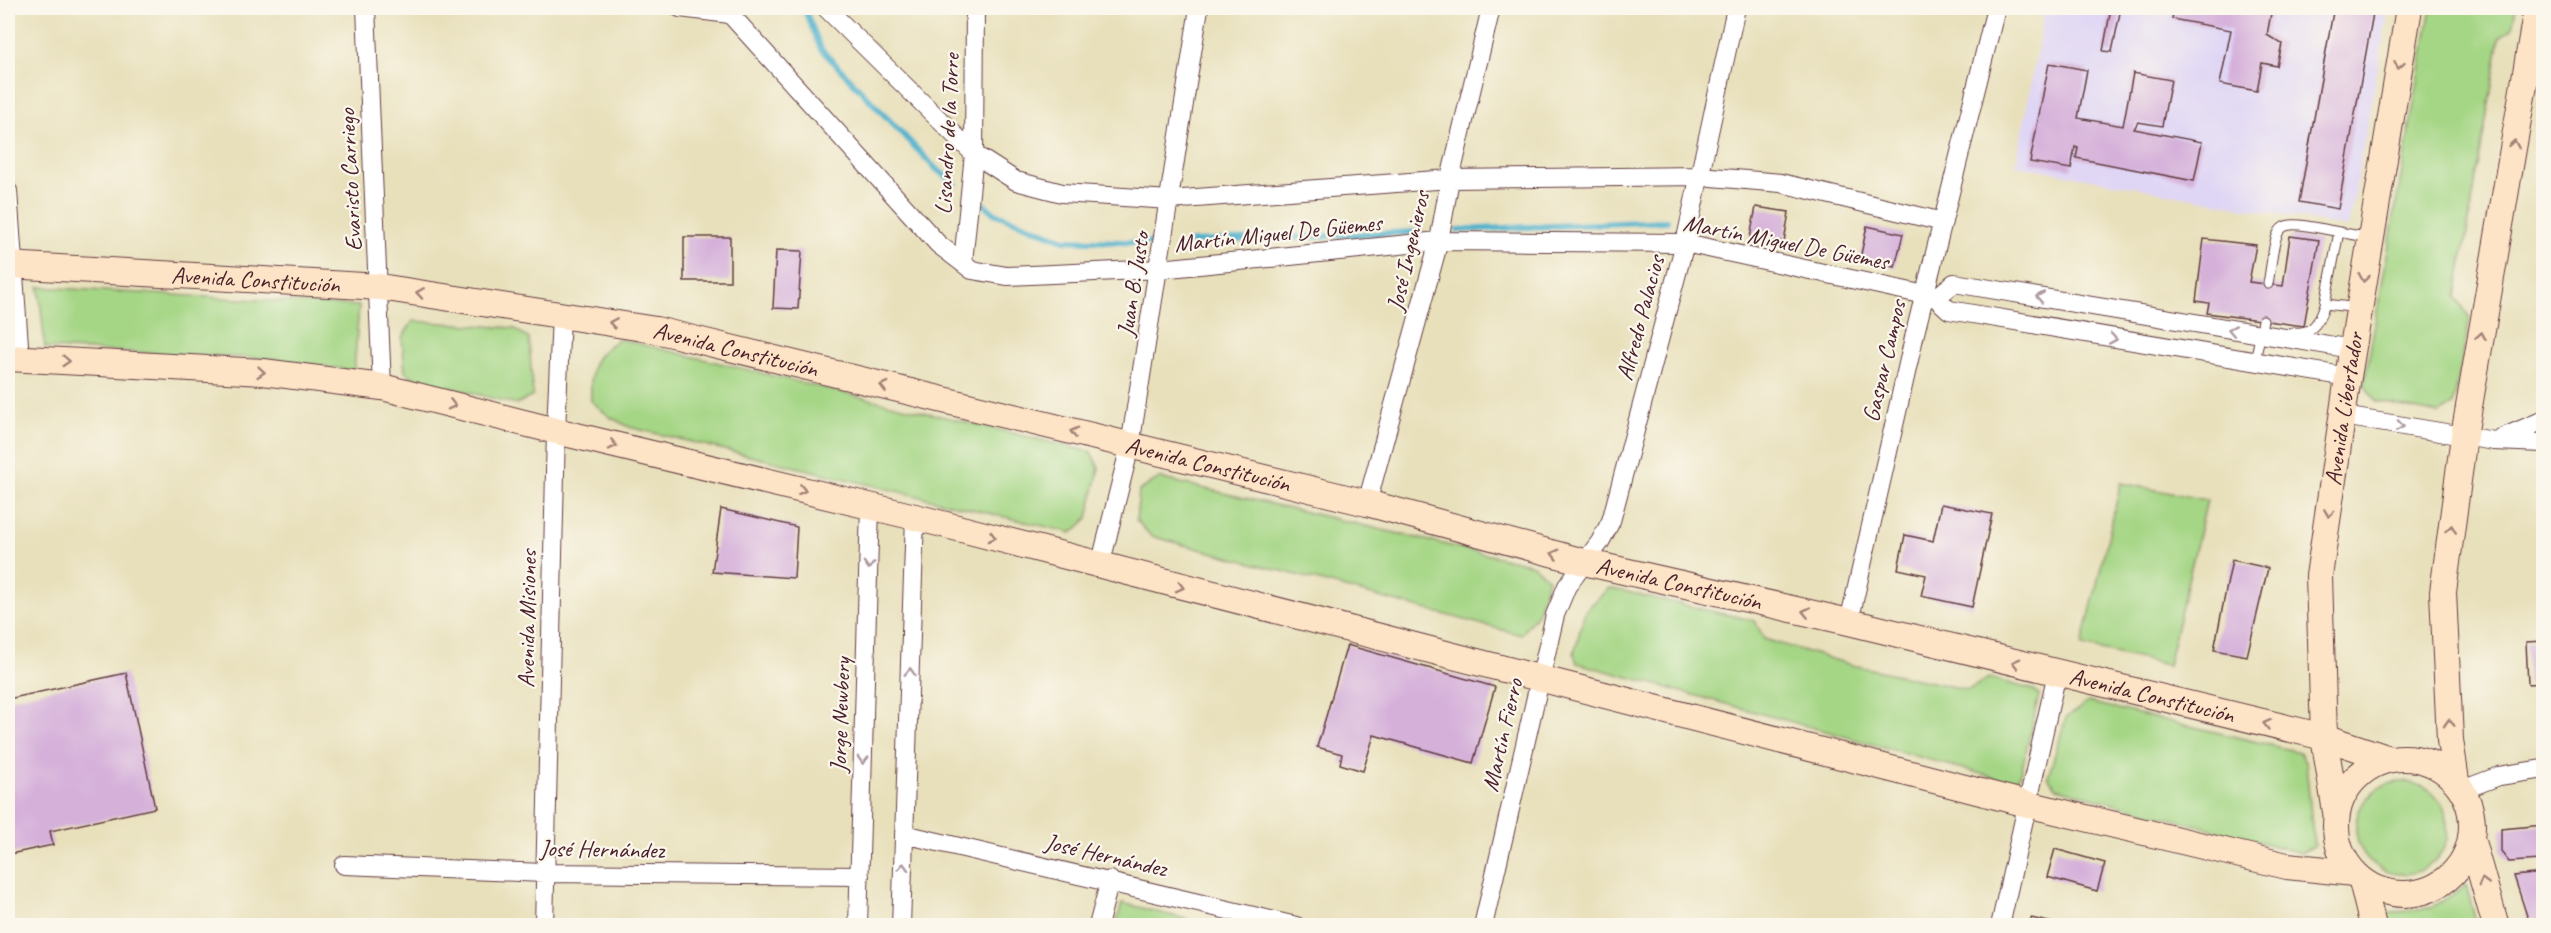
<svg xmlns="http://www.w3.org/2000/svg" width="2551" height="933" font-family="Caveat,sans-serif">
<rect width="100%" height="100%" fill="#fbf7ec"/>
<filter id="ink" filterUnits="userSpaceOnUse"><feTurbulence type="fractalNoise" baseFrequency=".0167" numOctaves="2"/><feDisplacementMap in="SourceGraphic" scale="12" xChannelSelector="R" yChannelSelector="G"/><feConvolveMatrix kernelMatrix="1 2 1 2 8 2 1 2 1" color-interpolation-filters="sRGB"/></filter>
<filter id="wash" filterUnits="userSpaceOnUse"><feTurbulence type="fractalNoise" baseFrequency=".008" numOctaves="4" result="noise"/><feDisplacementMap in="SourceGraphic" scale="24" xChannelSelector="R" yChannelSelector="G"/><feGaussianBlur stdDeviation="1.35" result="paint"/><feColorMatrix in="noise" values="0 0 0 0 0 0 0 0 0 0 0 0 0 0 0 0 0 1.4 0 .05"/><feComposite in="paint" operator="in"/></filter>
<g filter="url(#wash)">
<rect width="100%" height="100%" fill="#e8e0bb"/>
<path fill="#dfd5f5" d="M2045,8H2389L2348,227L2016,165Z"/>
<path fill="#a5d685" stroke="#787a58" stroke-width="1.5" d="M2431,8H2516L2512,28L2500,37L2456,297L2470,318L2453,405L2438,414L2376,401L2364,385Z
M39,287L359,306L354,371L276,359L45,348Z
M413,321L514,328L529,339L533,396L516,404L417,379L405,372L402,338Z
M619,339L1091,452L1099,468L1088,518L1072,533L629,427L610,417L591,401C591,368 589,358 619,339Z
M1159,478L1533,565L1548,579L1537,614L1521,635L1151,536L1136,520L1139,491Z
M2121,483L2207,500L2168,665L2082,646Z
M1609,588L1755,621L1764,639L1852,665L1968,690L1989,678L2034,690L2039,695L2021,773L2014,783L1577,663L1574,654L1585,611Z
M2088,702L2299,752L2306,764L2314,846L2301,853L2057,788L2048,777L2066,718Z
M2356 828a46 46 0 1 1 92 0a46 46 0 1 1-92 0Z
M2466,885L2477,925H2390L2386,912C2428,912 2432,909 2466,885Z
M1122,903L1209,925H1116Z"/>
<g fill="none" stroke-linecap="round" stroke-linejoin="round">
<path stroke="#4db1cc" stroke-width="6" d="M804,8L821,49L935,168L955,183
M985,205L994,213L1064,240L1150,243
M1458,230L1667,221
M1192,242L1415,232"/>
</g>
<g id="blocks">
<path fill="#d5b1da" d="M2111,8H2121L2112,52L2103,51Z
M2174,8H2272L2267,35L2282,44L2277,66L2262,63L2257,91L2220,84L2231,30L2172,19Z
M2315,8H2374L2338,209L2299,202L2333,12Z
M2049,63L2087,70L2078,118L2123,126L2133,73L2171,80L2162,126L2138,122L2134,129L2202,142L2194,181L2076,158L2078,148L2075,147L2071,169L2030,162Z
M1756,207L1789,212L1784,242L1750,237Z
M1867,226L1903,234L1895,267L1860,259Z
M2290,236L2319,240L2304,326L2207,313L2209,303L2196,301L2204,239L2256,245L2249,282L2283,286Z
M684,237H730V281H684Z
M776,250L802,251L798,309L773,308Z
M1941,504L1992,514L1972,607L1921,596L1926,575L1898,569L1905,535L1933,541Z
M721,509L797,527L794,578L712,572Z
M2232,560L2268,568L2247,656L2214,650Z
M2544,641V683L2528,684L2526,642Z
M1347,645L1495,687L1473,763L1374,735L1363,771L1340,764L1342,754L1317,747Z
M126,673L155,808L50,831L53,845L10,854L8,843V699Z
M2544,825V868L2541,860L2509,862L2501,852V829Z
M2055,849L2105,863L2097,891L2047,877Z
M2544,873V918L2528,919L2514,876Z
M2031,918L2062,925V926H2030Z"/>
</g>
</g>
<g filter="url(#ink)">
<use href="#blocks" fill-opacity="0" stroke="#623c41" stroke-width="1.5"/>
<g fill="none" stroke-linecap="round" stroke-linejoin="round">
<g stroke="#623c41" stroke-width="11">
<path id="lane" d="M2268,284C2279,217 2271,219 2339,232
M2359,308L2325,304L2339,232L2370,238
M2294,332C2314,335 2320,319 2325,304
M2255,362L2263,320"/>
</g>
<g stroke="#623c41" stroke-width="20">
<path id="street" d="M366,8L382,387
M680,8L730,14L729,8
M826,8L974,154L1016,181L1062,193L1170,200L1450,179L1700,176L1781,183L1943,222
M730,14L938,244L972,270L1007,276L1160,269L1439,241L1685,243L1925,295L1936,298L1949,310L2348,377
M8,191L20,359
M963,262L974,154L975,8
M1936,298L1954,283L2352,349
M2343,416L2494,441L2544,443
M2499,439L2544,420
M1367,503L1439,241L1450,179L1491,8
M1100,566L1130,446L1199,8
M1849,622L1916,329L1996,8
M2462,790L2499,776L2544,769
M904,834L1296,926
M344,865L545,873L860,876
M544,926L556,431L561,315
M858,926L870,506
M901,926L915,517
M1098,926L1110,880
M1483,926L1555,615L1567,586L1600,542L1611,521L1685,243L1736,8
M2000,926L2057,673"/>
</g>
<g stroke="#623c41" stroke-width="28">
<g id="secondary">
<path id="s1" d="M8,265L380,287L656,330L1367,503L1584,562L1849,622L2324,737L2390,759"/>
<path d="M8,358L263,372L382,387L556,431L915,517L2027,804L2287,866L2354,873"/>
<circle cx="2404" cy="826" r="68"/>
<path d="M2456,781L2450,740L2443,592L2464,436L2537,8"/>
<path id="s2" d="M2336,812L2324,737L2319,576L2348,377L2409,8"/>
<path d="M2471,838L2496,926"/>
<path d="M2362,881L2373,926"/>
</g>
</g>
<use href="#lane" stroke="#fff" stroke-width="9"/>
<use href="#street" stroke="#fff" stroke-width="18"/>
<use href="#secondary" stroke="#fee4c6" stroke-width="26"/>
</g>
<defs><path id="oneway-chevron" d="M-2-3.5L2.5 0L-2 3.5" fill="none" stroke-width="1.6" stroke-linecap="round" stroke-linejoin="round" transform="scale(1.5)"/></defs>
<g stroke="#a48278">
<use href="#oneway-chevron" transform="translate(2399 65) rotate(100)"/>
<use href="#oneway-chevron" transform="translate(2514 144) rotate(-80)"/>
<use href="#oneway-chevron" transform="translate(2364 278) rotate(99)"/>
<use href="#oneway-chevron" transform="translate(420 293) rotate(-171)"/>
<use href="#oneway-chevron" transform="translate(613 323) rotate(-171)"/>
<use href="#oneway-chevron" transform="translate(2481 336) rotate(-80)"/>
<use href="#oneway-chevron" transform="translate(66 361) rotate(3)"/>
<use href="#oneway-chevron" transform="translate(261 372) rotate(5)"/>
<use href="#oneway-chevron" transform="translate(884 386) rotate(-166)"/>
<use href="#oneway-chevron" transform="translate(452 405) rotate(14)"/>
<use href="#oneway-chevron" transform="translate(1074 432) rotate(-166)"/>
<use href="#oneway-chevron" transform="translate(613 445) rotate(13)"/>
<use href="#oneway-chevron" transform="translate(802 490) rotate(13)"/>
<use href="#oneway-chevron" transform="translate(2329 513) rotate(98)"/>
<use href="#oneway-chevron" transform="translate(2451 529) rotate(-82)"/>
<use href="#oneway-chevron" transform="translate(992 537) rotate(15)"/>
<use href="#oneway-chevron" transform="translate(1555 554) rotate(-165)"/>
<use href="#oneway-chevron" transform="translate(1180 587) rotate(14)"/>
<use href="#oneway-chevron" transform="translate(1806 612) rotate(-167)"/>
<use href="#oneway-chevron" transform="translate(2016 663) rotate(-166)"/>
<use href="#oneway-chevron" transform="translate(2449 723) rotate(-93)"/>
<use href="#oneway-chevron" transform="translate(2267 724) rotate(-166)"/>
<use href="#oneway-chevron" transform="translate(2483 882) rotate(-105)"/>
</g>
<g stroke="#ae9aa0">
<use href="#oneway-chevron" transform="translate(2040 297) rotate(-170)"/>
<use href="#oneway-chevron" transform="translate(2232 330) rotate(-169)"/>
<use href="#oneway-chevron" transform="translate(2113 339) rotate(10)"/>
<use href="#oneway-chevron" transform="translate(2400 426) rotate(9)"/>
<use href="#oneway-chevron" transform="translate(869 565) rotate(92)"/>
<use href="#oneway-chevron" transform="translate(910 672) rotate(-88)"/>
<use href="#oneway-chevron" transform="translate(863 760) rotate(92)"/>
<use href="#oneway-chevron" transform="translate(903 867) rotate(-88)"/>
</g>
</g>
<g text-anchor="middle" dominant-baseline="central" stroke-width="4.5" stroke-linejoin="round" paint-order="stroke">
<g font-size="24" fill="#4a1f2b" stroke="#fbf7ec">
<text transform="translate(947 134) rotate(-87)">Lisandro de la Torre</text>
<text transform="translate(350 180) rotate(-93)">Evaristo Carriego</text>
<text transform="translate(1278 233) rotate(-6)">Martín Miguel De Güemes</text>
<text transform="translate(1786 242) rotate(11)">Martín Miguel De Güemes</text>
<text transform="translate(1408 251) rotate(-77)">José Ingenieros</text>
<text stroke="none"><textPath href="#s1" startOffset="248">Avenida Constitución</textPath></text>
<text transform="translate(1133 284) rotate(-81)">Juan B. Justo</text>
<text transform="translate(1640 318) rotate(-75)">Alfredo Palacios</text>
<text stroke="none"><textPath href="#s1" startOffset="734">Avenida Constitución</textPath></text>
<text transform="translate(1884 361) rotate(-77)">Gaspar Campos</text>
<text stroke="none"><textPath href="#s2" startOffset="406">Avenida Libertador</textPath></text>
<text stroke="none"><textPath href="#s1" startOffset="1220">Avenida Constitución</textPath></text>
<text stroke="none"><textPath href="#s1" startOffset="1706">Avenida Constitución</textPath></text>
<text transform="translate(527 619) rotate(-89)">Avenida Misiones</text>
<text stroke="none"><textPath href="#s1" startOffset="2192">Avenida Constitución</textPath></text>
<text transform="translate(840 715) rotate(-88)">Jorge Newbery</text>
<text transform="translate(1502 735) rotate(-77)">Martín Fierro</text>
<text transform="translate(602 849) rotate(1)">José Hernández</text>
<text transform="translate(1106 855) rotate(13)">José Hernández</text>
</g>
</g>
<rect width="2551" height="933" fill="none" stroke="#fbf7ec" stroke-width="30"/>
</svg>
